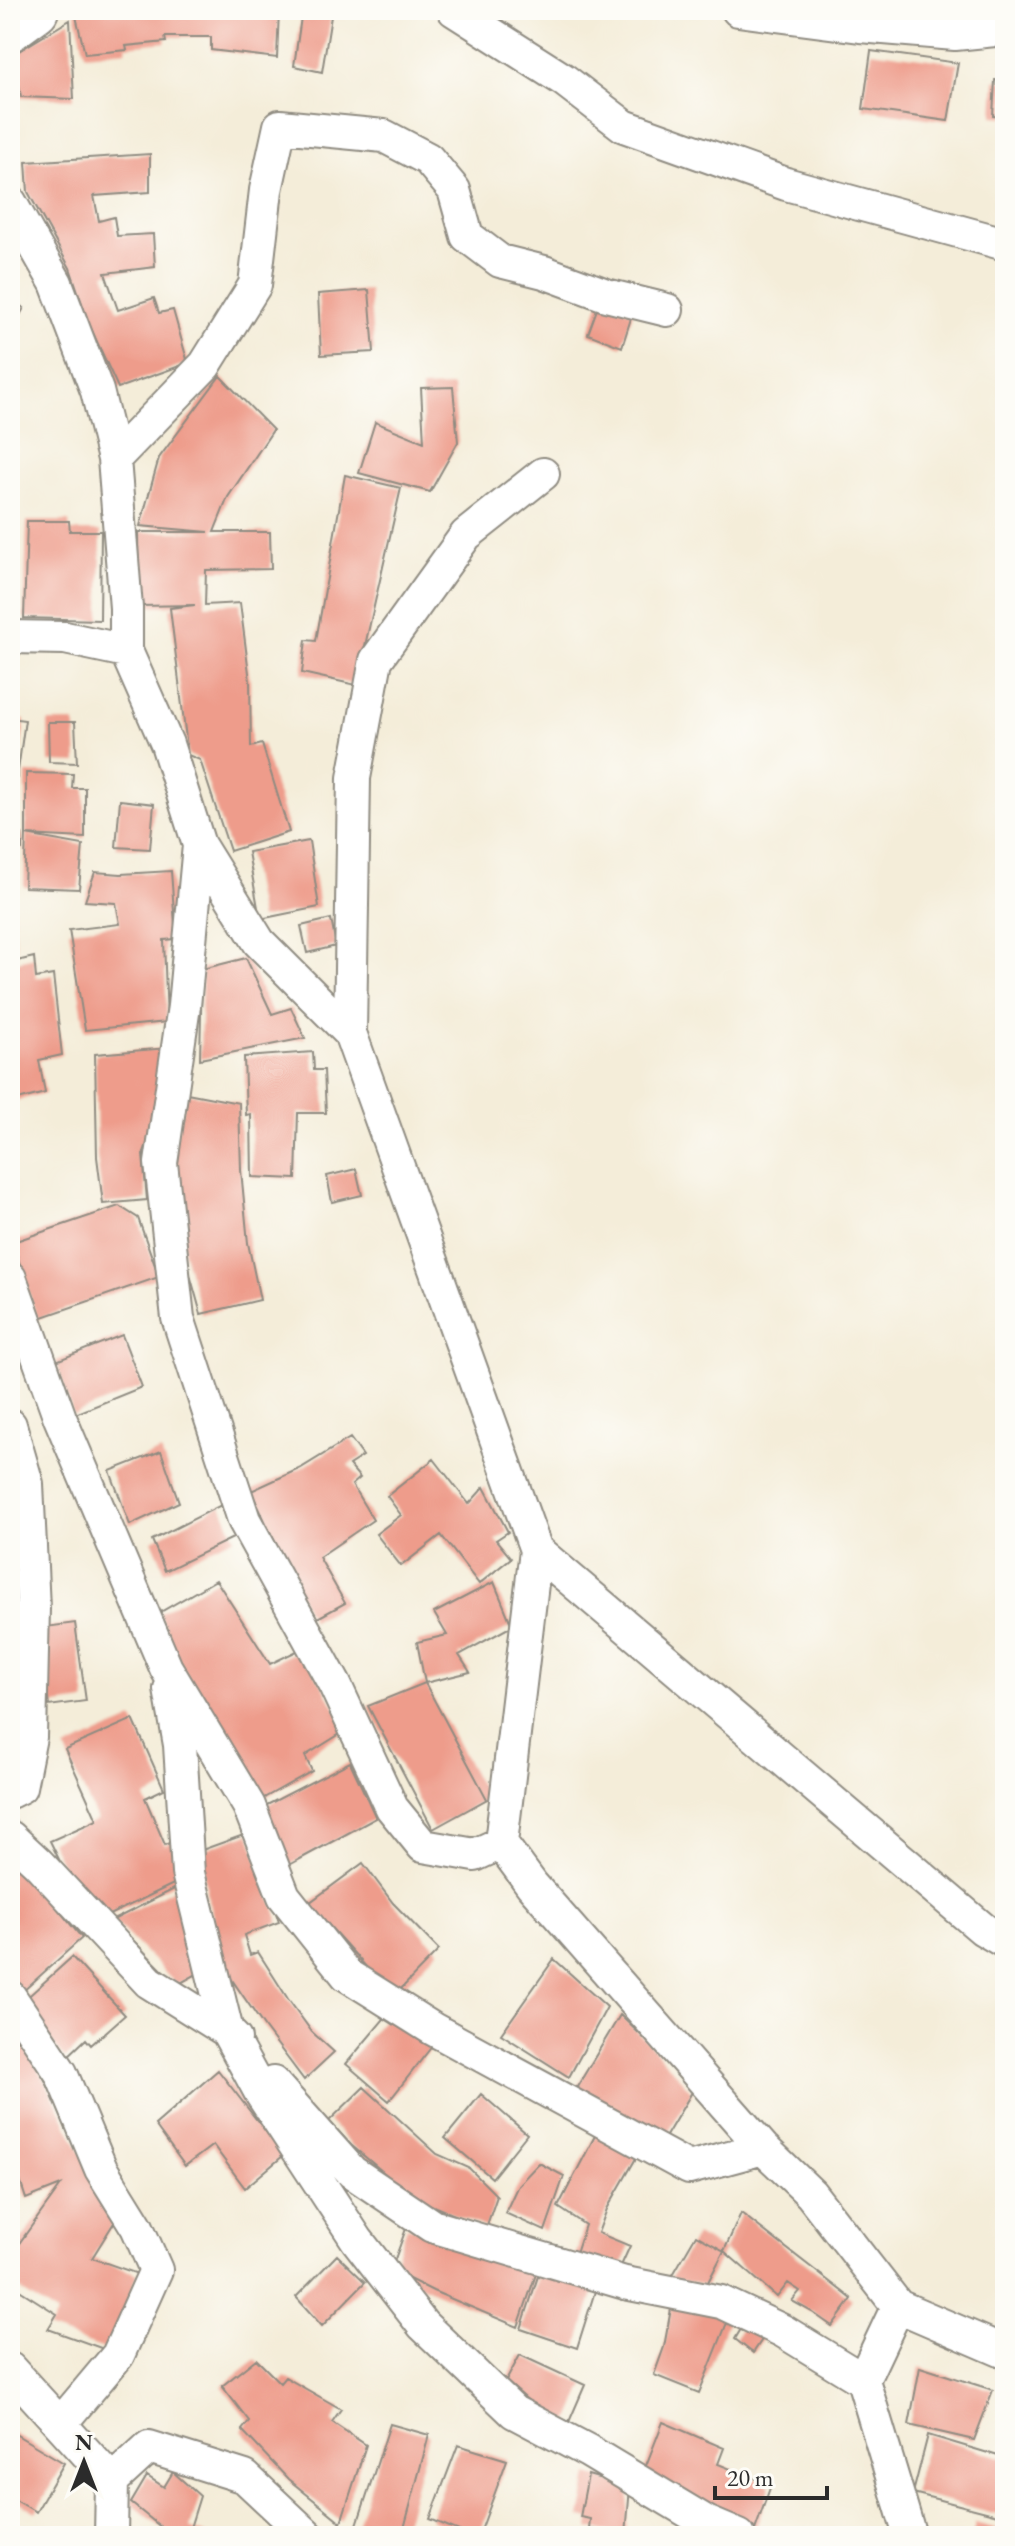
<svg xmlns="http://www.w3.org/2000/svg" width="1015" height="2546" font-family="'EB Garamond',serif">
<rect width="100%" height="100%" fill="#fdfcf7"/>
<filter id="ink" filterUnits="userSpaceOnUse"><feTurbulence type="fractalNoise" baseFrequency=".0125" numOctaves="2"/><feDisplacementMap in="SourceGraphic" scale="16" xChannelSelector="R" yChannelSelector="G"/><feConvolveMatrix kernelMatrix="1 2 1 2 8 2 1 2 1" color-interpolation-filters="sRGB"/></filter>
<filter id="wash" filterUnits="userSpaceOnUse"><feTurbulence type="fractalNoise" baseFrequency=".006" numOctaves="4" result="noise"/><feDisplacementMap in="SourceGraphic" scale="32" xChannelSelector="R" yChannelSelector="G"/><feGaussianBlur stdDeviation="1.8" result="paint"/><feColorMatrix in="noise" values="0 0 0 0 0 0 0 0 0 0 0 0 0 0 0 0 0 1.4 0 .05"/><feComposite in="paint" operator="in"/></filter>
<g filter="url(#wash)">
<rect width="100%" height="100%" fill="#f4edd9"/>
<g id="blocks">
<path fill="#ee9c8b" d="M80,10H279L277,58L211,50V37H165L166,42L126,46L127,50L85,54L75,12Z
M302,10H332L322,72L294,66Z
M70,20L74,99L21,97L14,54Z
M871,51L958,63L948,121L863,109Z
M995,80L1005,81V117L993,116Z
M150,154V192L94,196L99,221L114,217L117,236L153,234L155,267L105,273L118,310L154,298L159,313L173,310L188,363L118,388L89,324L70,268L28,192L26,162Z
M10,284L19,288L11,301L24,308L15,324L10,321Z
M369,290L374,352L321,355L318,294Z
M600,301L633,312L622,347L588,334Z
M220,376L273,430L228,497L214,532H270L271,569L206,570L205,605L240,603L250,681L251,747L262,744L289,832L230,851L200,760L188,755L170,608L195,605L139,606L138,532H209L140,526L159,458Z
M453,387L458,442L430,492L359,473L375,422L424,442L421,388Z
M345,475L401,488L356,685L302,673L306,640L316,641Z
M27,521H69L70,531H101L100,620L24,618Z
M10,718L25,720L16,785L10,784Z
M48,722H75L77,763L49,762Z
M26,773L73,774L72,788H85V838L26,835Z
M120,800L154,804L150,849L116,847Z
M10,831L22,834V850L10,849Z
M26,835L83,845L79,889L24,887Z
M309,841L319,907L260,919L248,852Z
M171,871L176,939L164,940L167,1022L85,1030L69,930L120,924L116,903L85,901L95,872L121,874Z
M10,884H12L17,961L34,957L36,978L53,975L62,1055L39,1060L45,1093L10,1102Z
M331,919L336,946L307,953L301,926Z
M246,958L272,1014L291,1008L305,1038L200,1059L202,969Z
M168,1048L162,1100L143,1155L147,1200L103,1204L97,1157L95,1054Z
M313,1052L314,1070H324L326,1113H298L296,1179L252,1177L251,1114L246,1115L244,1057Z
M187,1093L239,1103L241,1170L248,1243L260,1300L201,1314L184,1253L171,1157Z
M356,1169L362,1195L332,1202L327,1176Z
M119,1206L138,1218L159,1277L37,1319L13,1242Z
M122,1335L142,1387L73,1415L56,1361Z
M350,1438L363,1456L349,1465L360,1478L352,1485L373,1520L319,1557L345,1603L312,1621L251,1491L301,1468Z
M161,1451L179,1502L130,1525L110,1471Z
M434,1459L469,1504L484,1487L508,1532L496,1540L511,1558L479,1584L441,1535L401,1566L376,1534L401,1515L387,1496Z
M221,1505L235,1537L165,1571L152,1540Z
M216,1580L270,1664L301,1649L348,1729L305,1756L312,1771L255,1803L183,1669L159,1613Z
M494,1582L512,1626L459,1655L470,1672L425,1683L417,1642L447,1635L434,1613Z
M22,1591L27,1624L10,1630V1595Z
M75,1623L86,1701L49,1706L38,1628Z
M10,1657L16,1681L12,1742H10Z
M425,1683L487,1799L433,1829L368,1706Z
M133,1719L164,1789L145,1798L165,1845L173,1841L182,1880L109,1915L73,1888L50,1841L97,1820L65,1749Z
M350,1762L376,1818L289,1865L263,1807Z
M249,1833L279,1922L244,1935L250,1955L258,1952L288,1999L312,2032L334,2052L304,2080L265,2028L224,1968L205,1882L202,1850Z
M10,1851L82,1938L21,1993L10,1973Z
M363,1863L393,1903L439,1950L393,1997L309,1903Z
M180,1886L197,1974L177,1985L113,1920Z
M72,1957L125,2015L91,2045L86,2039L65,2059L21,2003Z
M554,1959L607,2007L569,2077L501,2034Z
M388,2014L433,2045L389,2101L346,2064Z
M620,2015L650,2044L692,2092L660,2146L574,2092Z
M19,2039L43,2076L115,2221L92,2258L138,2274L112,2352L48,2329L57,2314L10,2284V2256L61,2185L26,2199L10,2150V2042Z
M218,2070L284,2155L245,2188L213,2145L185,2166L155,2125Z
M364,2087L437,2154L469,2168L497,2196L486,2228L414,2198L351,2145L329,2121Z
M481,2094L527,2134L492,2178L445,2138Z
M599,2128L639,2153L607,2209L598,2233L630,2246L620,2268L575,2256L585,2225L558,2207Z
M539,2163L564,2176L545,2231L505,2213L518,2185Z
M741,2213L852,2299L832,2326L812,2312L792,2301L800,2291L788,2283L777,2297L724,2251Z
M407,2226L539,2265L518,2327L433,2291L391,2270Z
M696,2235L724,2251L706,2286L671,2278Z
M337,2255L365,2282L322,2326L296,2297Z
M540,2270L596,2288L577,2348L521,2329Z
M673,2298L732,2310L699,2393L654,2375L664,2347Z
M747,2319L767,2332L753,2353L735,2339Z
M520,2355L585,2385L569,2422L539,2410L506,2381Z
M256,2359L280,2383L285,2377L341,2409L332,2422L366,2445L341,2522L288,2479L242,2430L249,2421L222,2386Z
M920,2367L993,2390L974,2440L909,2425Z
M663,2422L724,2448L718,2464L771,2485L755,2530L642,2476Z
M390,2424L429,2435L402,2536H378L355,2531Z
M10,2431L64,2463L36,2512L10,2497Z
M928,2435L1005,2458V2517L913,2493Z
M458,2445L507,2460L479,2536H471L430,2519Z
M173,2472L200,2496L190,2528L209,2536H172L131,2503L147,2476L164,2487Z
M588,2475L630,2487L626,2534L589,2529L590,2519L580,2517Z
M975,2523L1005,2531V2536H972Z"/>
</g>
</g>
<g filter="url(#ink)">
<use href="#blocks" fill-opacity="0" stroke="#908c82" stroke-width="2"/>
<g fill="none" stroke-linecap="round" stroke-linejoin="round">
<g stroke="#908c82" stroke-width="36">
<path id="street" d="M454,10L564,80L624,126L786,184L1005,244
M738,10L860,26L955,34L1005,29
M10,202L56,283L97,391L114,459L126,608V651L167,744L199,845L259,942L350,1033
M114,459L205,365L255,285L266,190L280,126L384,136L428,159L454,190L467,236L500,261L544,272L606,295L667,310
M543,474L466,535L376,660L354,778L350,1033L536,1550L501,1843L532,1885L763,2148L811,2194L898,2306L1005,2352
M10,637L65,638L126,651
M199,845L184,1006L161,1163L178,1318L244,1520L335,1685L392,1808L423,1846L475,1855L501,1843
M10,1278L60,1418L166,1668L249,1806L284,1896L347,1975L433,2029L689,2168L763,2148
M10,1425L27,1484L33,1608L30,1737L20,1787L10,1792
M536,1550L983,1929L1005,1942
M170,1689L180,1745L188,1873L227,2031L262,2095L357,2240L423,2325L514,2412L588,2451L706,2522L739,2536
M10,1837L38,1863L149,1982L227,2031L235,2039
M10,1997L61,2073L101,2169L137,2227L156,2270L118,2355L61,2423
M273,2083L352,2172L432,2226L625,2283L721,2302L783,2331L863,2380
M898,2306L863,2380L910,2536
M10,2369L112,2481L111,2536
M112,2481L149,2447L245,2477L308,2536"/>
</g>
<g stroke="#908c82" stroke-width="48">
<path id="secondary" d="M10,29L36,10"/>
</g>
<use href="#street" stroke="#fff" stroke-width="32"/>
<use href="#secondary" stroke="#fff" stroke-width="44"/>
</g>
</g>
<rect width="1015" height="2546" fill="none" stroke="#fdfcf7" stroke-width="40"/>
<g transform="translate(84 2462)" stroke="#fdfcf7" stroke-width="6" paint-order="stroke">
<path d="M0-6L14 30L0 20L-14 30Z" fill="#2b2b2b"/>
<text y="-12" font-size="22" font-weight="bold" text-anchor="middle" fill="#2b2b2b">N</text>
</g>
<path d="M715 2486v12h112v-12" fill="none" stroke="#2b2b2b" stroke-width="4"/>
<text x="727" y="2486" font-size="24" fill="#2b2b2b" stroke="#fdfcf7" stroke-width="6" paint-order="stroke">20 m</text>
</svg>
